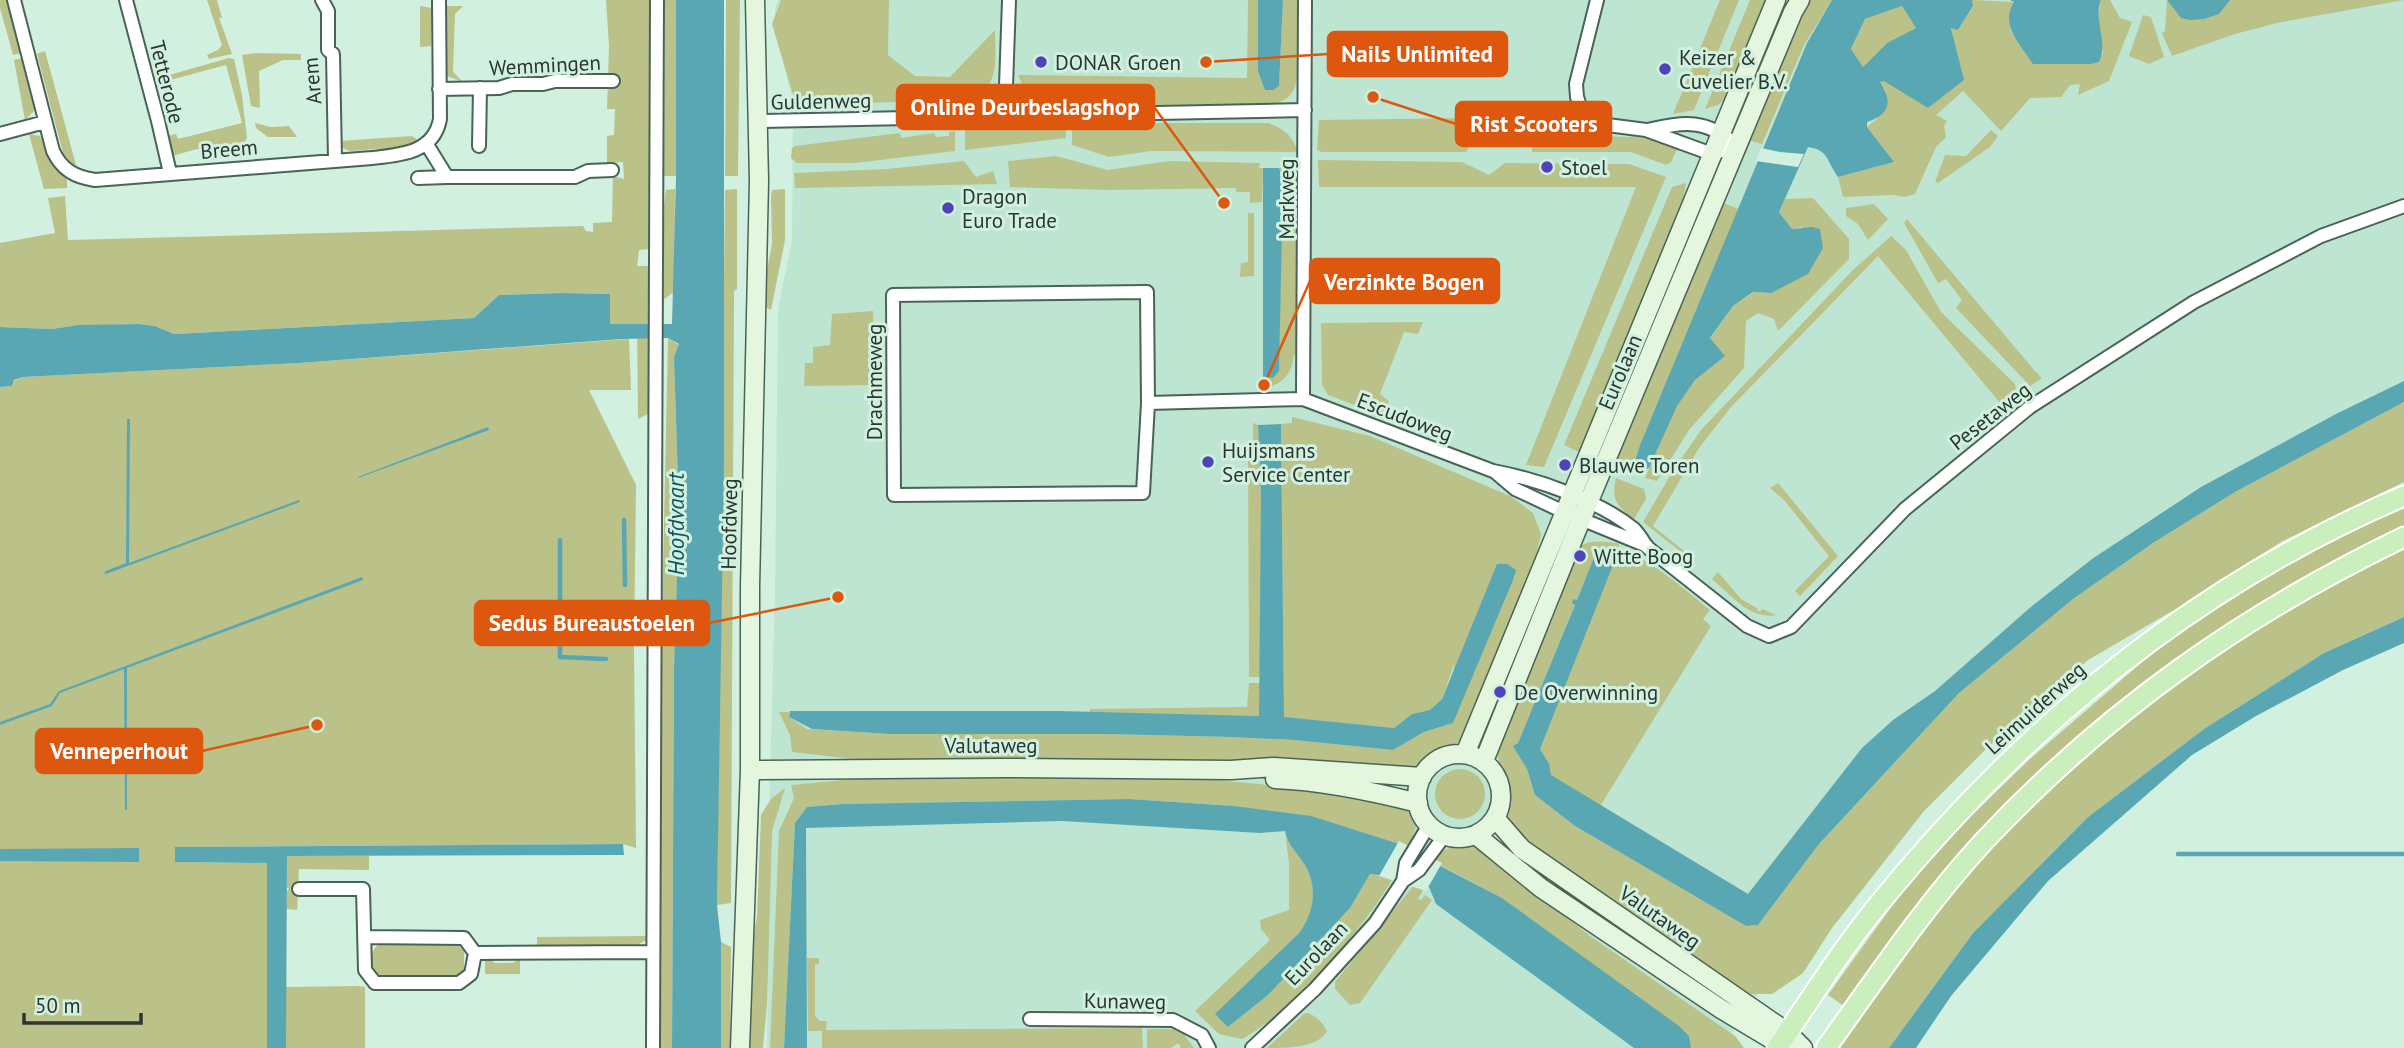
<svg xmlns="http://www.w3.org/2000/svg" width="2404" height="1048" font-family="'PT Sans',sans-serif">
<rect width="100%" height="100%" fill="#d1f0df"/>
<path fill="#bee5d1" d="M778,0H2404V423L1903,770L1723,1048H767L769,814L775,596L778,309L792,241L793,102L775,29V8Z"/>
<path fill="#bac189" d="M0,0H7L21,53L13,55L0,8Z
M207,0H217L222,18H219L232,54L209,59L207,55L218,50L222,45Z
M606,0H649V249L639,250L637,266H649L648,414L638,419L637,324H610L609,294L562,293L499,295L474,318L174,334L155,326L139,324L71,326L52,329L0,327V243L55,233L48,198L65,196L68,240L583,226L586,231L593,232V223L612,222L613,176L624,179L623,162L607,163V136L614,135L615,109H607L609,46Z
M665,0H676V176H664Z
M726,0H740L738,176H725Z
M781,0H889L888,55L915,76L950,77L995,30C995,62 1002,89 964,100L796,105L772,24Z
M1248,0H1258V71L1274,90L1279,85L1283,0H1298C1298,22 1302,70 1294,89C1290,98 1282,102 1273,104L1046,106L1025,91L1018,75L1247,78Z
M1720,0H1739L1694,110L1673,114Z
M1750,0H1771L1730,95L1718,105L1705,109Z
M1808,0H1832L1804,45L1762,144L1751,141L1729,192L1724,191Z
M1972,0L2014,2C2006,13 2008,34 2020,43C2028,48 2079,62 2091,64L2103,54L2098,19L2101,0H2110L2120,18L2132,22L2109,81L2078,95L2080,84L2070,85L2061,97L2030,98L2001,131L1963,91L1936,115L1947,121L1944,126L1946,137L1936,147L1915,194L1904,197L1894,195L1843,197L1838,177L1894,162L1867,127L1877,119L1886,91L1880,82L1884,80L1928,108L1963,80L1951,27L1958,30L1973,7Z
M2167,0H2404L2277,23L2235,34L2172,56L2162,33L2165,31Z
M420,6L432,8L431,46L420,47Z
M447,6H463L455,14L453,72L463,82L447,76Z
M1902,6L1916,28L1887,43L1863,67L1851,49L1865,19Z
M2143,15L2151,17L2164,57L2149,64L2129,56Z
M45,51L76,165L72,164L63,153L37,54Z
M256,53L301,54V60H283L259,71L260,108L251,106L242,55Z
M22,58L37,108L25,120L14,60Z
M229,58L234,59L242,95L247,138L244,144L197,149L172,156L168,136L176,134L178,139L242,123L226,65L163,82L165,90L159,92L155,79Z
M1553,117L1551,124H1543L1520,142H1498L1503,139L1498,133H1490L1480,130L1474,137L1462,135L1459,138L1460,141L1466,143L1473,141L1466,152H1322L1317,150L1319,120Z
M255,123L271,127L289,126L297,137H268L256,128Z
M1066,123V138L965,150V126Z
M1072,123H1268C1284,128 1293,136 1298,152L1151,151L1109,157L1072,145Z
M1991,130L1998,136L1990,147L1938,183L1935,182L1945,155L1966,156Z
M955,131V151L855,163H797L791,158L792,148L795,146L900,133L901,138L934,133L936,137L949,136V132Z
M29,134L40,136L52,162L67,180V188L44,189Z
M1548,135L1635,137L1653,139L1678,147L1671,162L1666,165L1631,152H1532V147Z
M412,136L418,140L403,147L350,151L343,148L339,141Z
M1056,156L1108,170L1169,161L1260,163L1259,168H1263L1262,202L1250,203V192H1236V188L1110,190L1010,187L1008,161Z
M1318,160L1462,162L1489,175L1505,163L1629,164L1666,177L1544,467L1526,465L1636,187H1319Z
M964,161L976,177L993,171L997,184L795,188L794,173L887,169Z
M1293,162H1298L1299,353L1294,355C1292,371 1286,381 1270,387L1267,378L1273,377L1283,181L1279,168L1293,169Z
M1686,183L1681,211L1583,454L1564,445L1672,187Z
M675,189L674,292L664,299V206L666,190Z
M737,189V289L734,291L731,903L717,905L725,190Z
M785,189V240L771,310L766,307L762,297L772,244L771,196L772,190Z
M1813,198L1849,239V259L1778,331L1774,319L1758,313L1746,321L1744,368L1689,430L1657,481L1645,478L1676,406L1695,380L1724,356L1710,339L1733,306L1754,292L1771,293L1802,227L1792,229L1779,212L1785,199Z
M1720,202L1739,209L1640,445L1631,472L1616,468L1623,436Z
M1874,204L1888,219L1868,240L1858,224L1846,216V208Z
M1248,213H1254V276L1240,277L1241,263L1248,262Z
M1907,219L2034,370L2042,378L2030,386L1956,308L1962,300L1946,279L1938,283L1904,223Z
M1891,236L1906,250L1941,312L2015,384L2016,393L2000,403L1878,256L1731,407L1699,448L1653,526L1688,554L1686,556L1643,522L1674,469L1701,430L1853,270Z
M873,311L875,385L804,386L805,363H813V347L830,345L832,314Z
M1423,322L1418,334L1404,332L1380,394L1389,401L1383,416L1328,395L1322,385L1321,323Z
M668,338L679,345L674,358L679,512L674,667L672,1048H658L660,707Z
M629,339L631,390H589L636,485L634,645L636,848L623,844L175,847L176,862L267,863V1048H0V387L12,386L14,381L23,377L299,363Z
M2404,402V482L2281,542L2186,603L2088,660L1986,749L1924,811L1832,928L1803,973L1772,994H1751L1670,946L1524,843L1505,818V788L1495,744L1521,679L1531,669L1561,599L1557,595C1571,556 1570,534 1619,544L1618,550C1654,560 1681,587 1710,610L1703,619L1711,626L1599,808L1551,778L1537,748L1613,558L1618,560L1619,558L1601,550L1595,556L1516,748L1527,769L1535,795L1575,826L1746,926L1758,925L1819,844L1959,693L2073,599L2153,543L2235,492Z
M1292,417L1370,436L1512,497L1533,513L1541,534L1530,585L1468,735C1458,744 1449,747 1438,753C1426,759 1419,766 1407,770L1268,761L852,759L792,752L790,735L779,712H789V717L807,729L889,734H1108L1231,737L1294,740L1393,750L1424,732L1453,723L1454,664L1442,699L1430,710L1412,714L1394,728L1284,718L1281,424L1292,423Z
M1253,423L1258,425L1261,497V677H1249L1248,454H1253Z
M1616,478L1644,489L1646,499L1634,519C1617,507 1611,499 1616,478Z
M1778,483L1838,556L1800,596L1795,591L1829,556L1784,500L1770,488Z
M2404,504V528L2227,627L1910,917L1844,1006L1828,995L1902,892L1969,818L2030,759L2170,638L2210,609L2287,563Z
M2404,549V617L2324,653L2204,729L2088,817L1973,933L1889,1048H1837C1878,991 1918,936 1962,882C1976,866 1989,849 2003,834C2118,716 2254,615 2404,549Z
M1718,572L1741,599L1757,608V610L1760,612L1762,609L1776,615C1750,620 1730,594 1712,579Z
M1249,683H1261L1259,716L1090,712V709L1247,707Z
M1435 794a25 25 0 1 1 50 0a25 25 0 1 1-50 0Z
M865,778H1194L1343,792L1410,810L1417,825C1410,842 1404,859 1395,875C1366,926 1293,1011 1242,1039L1219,1034L1195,1011L1270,940L1261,929L1260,920L1289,910V863L1285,831C1288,846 1297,852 1305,864C1318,887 1314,913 1299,933L1216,1014L1228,1027L1268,995L1350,908L1370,874L1379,876L1398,844L1234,806L1129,799L842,804L807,807L795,823L784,1048H770L779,831L794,798L791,785Z
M785,788L772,831L767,1004L763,1048H746L747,970L757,917L761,815L771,799Z
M1466,846L1480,847L1590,936L1735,1036L1744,1048H1691L1689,1036L1502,898L1438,864L1418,899L1421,900L1425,895L1432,900L1360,1003L1350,1005L1335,989V982L1441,852L1451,847Z
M287,856H369V870L299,869L297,910L286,909L287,891L289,888H287Z
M647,936L646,940L634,947L537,946V937Z
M382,942L457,944L464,951V971L453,977L378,975C368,965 369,949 382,942Z
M721,942L731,947L730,1048H721Z
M485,958H490L494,963H513L520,958V974H485Z
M807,958H819V964H815V1016L820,1021H827L826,1030L1142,1028L1143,1048H822V1031H808Z
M357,986L365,987V1048H286V987Z
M1305,1013C1314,1013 1323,1023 1327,1031C1318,1048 1288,1048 1267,1048Z
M1147,1029H1180L1194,1048H1181L1178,1043L1171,1048H1147Z"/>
<path fill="#5aa7b4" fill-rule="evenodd" d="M676,0H724V462L717,905L721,942V1048H672L674,667L679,512L674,357L679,344L668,338L622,339L299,363L23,377L14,380L12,386L0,387V327L52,329L78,325L139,324L155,326L174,334L474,318L499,295L562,293L610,294V324H672L676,176Z
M1258,0H1283L1279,86L1274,90H1265L1258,71Z
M1832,0H1972L1973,6L1958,30L1951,28L1964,80L1928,108L1884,81L1880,82C1893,102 1890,114 1867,122V127L1894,162L1838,177C1827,162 1829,150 1808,147L1779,212L1792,229L1812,227L1820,229L1823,248L1808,274L1771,293L1753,292L1733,306L1710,338L1725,356L1695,380L1677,406L1649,468L1642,471L1633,467L1640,445L1807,43ZM1902,6L1916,28L1887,43L1863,67L1851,49L1865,19Z
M2010,0H2101C2093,20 2109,43 2099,62L2091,64H2033C2021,45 1999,25 2014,2Z
M2167,0H2230L2219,14L2204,19L2190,20L2181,18Z
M1263,168H1279L1283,181L1279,371L1273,378L1263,377Z
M2404,381V402L2235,492L2153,543L2073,599L1959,693L1819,844L1758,925L1746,926L1575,826L1535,795L1527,769L1513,746L1518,743L1575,605L1572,603L1573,599L1577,600L1595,555L1599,554L1615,560L1540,749L1549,764L1551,775L1748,894L1862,748L1893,720L1935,691L2032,606L2092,559L2201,487L2336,414Z
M127,419H130L129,563L299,500L300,502L106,574L104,573L106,571L126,563Z
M1281,424L1284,717L1394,728L1412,714L1430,710L1442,699L1497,564H1507L1516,570L1513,580L1453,723L1424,732L1393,750L1294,740L1231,737L1108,734H889L812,729L789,717L790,711H1059L1259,716L1261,497L1258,425Z
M488,427L489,430L358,478V477Z
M362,577L363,580L127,668V810H125L124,669L60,693L52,706L0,725V722L50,704L59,691Z
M2404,617V643L2343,670L2256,716L2192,755L2048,881L1951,996L1916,1048H1889L1973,933L2088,817L2204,729L2324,653Z
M1129,799L1234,806L1311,816L1396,843L1502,898L1679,1026L1689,1036L1691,1048H1634L1436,904L1429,887L1394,877L1370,874L1350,908L1268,995L1228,1027L1215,1014L1299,933C1314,913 1318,887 1305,865C1297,852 1288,846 1285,831L1260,833L1062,821L806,828L807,1048H784L795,823L807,807L842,804Z
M623,844L624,855L287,856L286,1048H267V863L175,862V847Z
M139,848V862L0,861V849Z"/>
<path fill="#d1f0df" d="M1761,148L1780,152L1804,154L1798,167L1756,161Z
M1399,841L1442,863L1426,891L1379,876Z"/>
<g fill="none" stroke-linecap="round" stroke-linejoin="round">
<path stroke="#5aa7b4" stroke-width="4.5" d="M624,520L625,585
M560,540V657L606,659
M2178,854H2404"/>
<g stroke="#496456" stroke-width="16">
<path id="street" d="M14,0L53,151C62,170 75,177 95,180L372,158C400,155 434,153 440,119L439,0
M126,0L158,121L170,173
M322,0L328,11V50L333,54L335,160
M1597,0L1576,84L1577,97L1582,112L1592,123L1646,130L1712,154L1737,146
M439,89L499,88L512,84H543L555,81H613
M1005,115L1009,0
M758,121L1305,110
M1647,130C1685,122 1706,118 1737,146
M0,134L45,122
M426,143L447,177H575L588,171L612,170
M479,146L480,88
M418,178L447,177
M1147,292L1148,403L1143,493L894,495L893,295Z
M1303,399L1305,0
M1148,403L1303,399L1493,471C1537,479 1600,501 1634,529C1639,534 1643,541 1647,547L1747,626L1769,636L1791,627L1905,509L2030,407L2194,302L2321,236L2404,206
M1495,472L1515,489L1564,512L1647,546
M1403,881L1406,863L1429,825
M299,889H363L365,970L375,983H459L471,974L475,953
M365,937L464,938L475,953L653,952
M1030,1019L1173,1020L1202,1035L1209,1048
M653,1048L657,0
M1252,1048L1315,989L1375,923L1403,881L1419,870L1445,835"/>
</g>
<g stroke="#496456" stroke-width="21">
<path id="secondary" d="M1465,754L1776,0
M1417 796a42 42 0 1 1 84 0a42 42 0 1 1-84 0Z
M1484,761L1574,537L1793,12L1800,0
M750,770L1004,768L1231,770L1274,767L1422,777
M1275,779C1324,781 1371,791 1418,803
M1495,818L1522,849L1787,1032L1803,1048
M1476,835L1541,888L1721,1009L1786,1048
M740,1048L750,770V587L759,181L755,0"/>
</g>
<g stroke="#fff" stroke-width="23">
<path id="primary" d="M1777,1048C1810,1000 1841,950 1878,905C2021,729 2194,585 2404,496
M1826,1048C1877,977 1925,905 1984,841C2106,711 2244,614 2404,537"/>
</g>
<use href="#street" stroke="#fff" stroke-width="12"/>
<use href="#secondary" stroke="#e4f7de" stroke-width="18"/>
<use href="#primary" stroke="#caefbd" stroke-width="19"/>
</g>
<g fill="#4f43ba" stroke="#d1f0df" stroke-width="2.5">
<circle cx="1041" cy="62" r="7"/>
<circle cx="1665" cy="69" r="7"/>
<circle cx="1547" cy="167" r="7"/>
<circle cx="948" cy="208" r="7"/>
<circle cx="1208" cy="462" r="7"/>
<circle cx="1565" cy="465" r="7"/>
<circle cx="1580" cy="556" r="7"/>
<circle cx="1500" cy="692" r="7"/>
</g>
<g text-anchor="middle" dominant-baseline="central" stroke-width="6" stroke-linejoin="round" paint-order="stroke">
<g font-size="21" fill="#2a362f" stroke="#d1f0df" text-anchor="start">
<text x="1679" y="57">Keizer &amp;<tspan x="1679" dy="24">Cuvelier B.V.</tspan></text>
<text x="1055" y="62">DONAR Groen</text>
<text x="1561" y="167">Stoel</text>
<text x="962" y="196">Dragon<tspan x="962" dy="24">Euro Trade</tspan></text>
<text x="1222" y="450">Huijsmans<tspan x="1222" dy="24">Service Center</tspan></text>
<text x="1579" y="465">Blauwe Toren</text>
<text x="1594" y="556">Witte Boog</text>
<text x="1514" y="692">De Overwinning</text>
</g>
<g font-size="21" fill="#2a362f" stroke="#d1f0df">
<text transform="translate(545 65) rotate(-3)">Wemmingen</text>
<text transform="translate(312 81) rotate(-95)">Arem</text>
<text transform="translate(167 82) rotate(76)">Tetterode</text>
<text transform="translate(821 101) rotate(-1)">Guldenweg</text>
<text transform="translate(229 149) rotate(-5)">Breem</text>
<text transform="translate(1286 199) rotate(-90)">Markweg</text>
<text transform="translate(1620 372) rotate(-67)">Eurolaan</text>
<text transform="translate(874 382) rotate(-90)">Drachmeweg</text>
<text transform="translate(1990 416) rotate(-38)">Pesetaweg</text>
<text transform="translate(1405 417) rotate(21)">Escudoweg</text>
<text transform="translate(729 524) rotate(-89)">Hoofdweg</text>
<text transform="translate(2035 708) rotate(-42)">Leimuiderweg</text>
<text x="991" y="745">Valutaweg</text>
<text transform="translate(1660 917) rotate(35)">Valutaweg</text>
<text transform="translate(1316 953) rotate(-46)">Eurolaan</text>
<text transform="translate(1125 1001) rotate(1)">Kunaweg</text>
</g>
<g font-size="23" font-style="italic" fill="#10545e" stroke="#d1f0df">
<text transform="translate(675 524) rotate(-90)">Hoofdvaart</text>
</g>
</g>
<path fill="none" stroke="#de570e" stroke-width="2.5" d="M1206 62L1328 54M1224 203L1154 107M1373 97L1456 124M1264 385L1310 281M838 597L709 623M317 725L202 751"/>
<g fill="#de570e" stroke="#d1f0df" stroke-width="2.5">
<circle cx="1206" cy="62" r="7"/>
<circle cx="1224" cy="203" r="7"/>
<circle cx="1373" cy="97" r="7"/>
<circle cx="1264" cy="385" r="7"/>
<circle cx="838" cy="597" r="7"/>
<circle cx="317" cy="725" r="7"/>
</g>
<g fill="#de570e" stroke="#de570e" stroke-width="2.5">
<rect x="1328" y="32" width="179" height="44" rx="7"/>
<rect x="897" y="85" width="257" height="44" rx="7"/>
<rect x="1456" y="102" width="155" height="44" rx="7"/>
<rect x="1310" y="259" width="189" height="44" rx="7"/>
<rect x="475" y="601" width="234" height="44" rx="7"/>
<rect x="36" y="729" width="166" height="44" rx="7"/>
</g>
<g font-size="23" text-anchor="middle" font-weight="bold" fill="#fff">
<text x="1417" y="62">Nails Unlimited</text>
<text x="1025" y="115">Online Deurbeslagshop</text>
<text x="1534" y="132">Rist Scooters</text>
<text x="1404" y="290">Verzinkte Bogen</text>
<text x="592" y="631">Sedus Bureaustoelen</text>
<text x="119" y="759">Venneperhout</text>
</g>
<path d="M24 1013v10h117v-10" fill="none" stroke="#2a362f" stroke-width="3.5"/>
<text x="35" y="1013" font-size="21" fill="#2a362f" stroke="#d1f0df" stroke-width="5" paint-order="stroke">50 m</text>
</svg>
